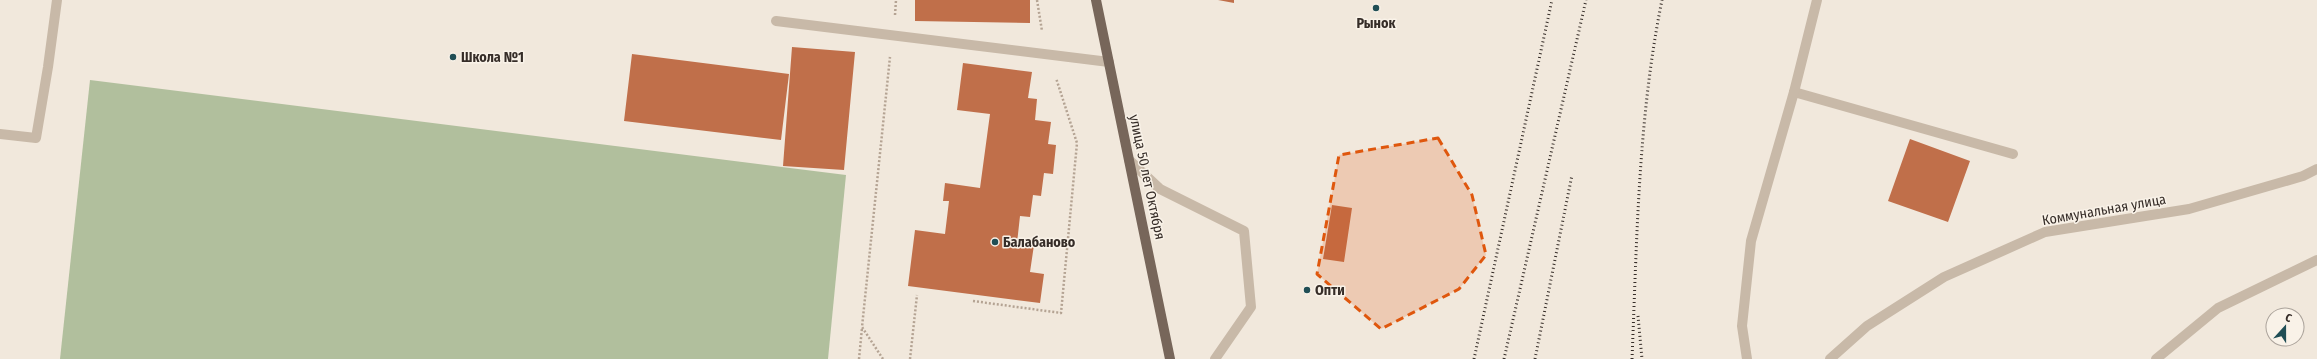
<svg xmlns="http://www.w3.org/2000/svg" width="2317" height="359" font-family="'Fira Sans Condensed',sans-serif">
<rect width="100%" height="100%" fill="#f1e8dc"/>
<path fill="#b1bf9d" d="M90,80L846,175L828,359H60Z"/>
<path fill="#c06f4a" d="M915,0H1030V23L915,21Z
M1218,0H1234V3Z
M792,47L855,52L844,170L783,166Z
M632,54L789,74L781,140L624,121Z
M963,63L1032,72L1028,98L1037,99L1035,120L1051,122L1048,144L1056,145L1053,174L1044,173L1041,196L1033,195L1030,217L1020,216L1017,243L1034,245L1030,272L1044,274L1040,303L908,286L915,230L945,234L949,201H943L945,183L980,188L990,114L957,110Z
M1910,139L1970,161L1948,222L1888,201Z
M1332,205L1352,208L1344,262L1323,259Z"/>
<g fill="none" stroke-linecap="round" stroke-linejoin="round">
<path stroke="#b4a393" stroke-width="2.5" stroke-dasharray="2 2" stroke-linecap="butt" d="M1037,0L1042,31
M895,15L896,0
M973,301L1061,313L1077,143L1056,78
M859,359L862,328
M883,359L862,327L890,57
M910,359L917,295"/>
<path stroke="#c8b9a8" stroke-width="10" d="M776,21L1109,62
M1794,92L2013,154
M0,134L36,138L48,67L57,0
M1129,160L1160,189L1244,231L1251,307L1215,359
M2156,359L2218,308L2317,260"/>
<path stroke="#c8b9a8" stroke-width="10" d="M1747,359L1742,326L1751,241L1794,92L1817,0
M1830,359L1867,326L1944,277L2045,232L2189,209L2303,176L2317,169"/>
<path stroke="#77665a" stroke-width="10" d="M1096,0L1170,359"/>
<path stroke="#362d28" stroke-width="3" stroke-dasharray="1 3" stroke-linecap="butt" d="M1638,316L1642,359
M1474,359L1552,0
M1504,359L1586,0
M1535,359L1572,175
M1632,359C1637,239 1638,118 1662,0"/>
</g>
<path fill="#df570d" fill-opacity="0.2" stroke="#df570d" stroke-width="3" stroke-dasharray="8 5" stroke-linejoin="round" d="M1438,138L1472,195L1486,255L1459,289L1381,329L1317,274L1339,155Z"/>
<g fill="#204e55" stroke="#f9f2e8" stroke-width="1.5">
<circle cx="1376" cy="8" r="4"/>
<circle cx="453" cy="57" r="4"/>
<circle cx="995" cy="242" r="4"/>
<circle cx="1307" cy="290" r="4"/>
</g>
<g text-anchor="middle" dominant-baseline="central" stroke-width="3" stroke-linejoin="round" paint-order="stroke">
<g font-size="14" font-weight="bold" fill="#362d28" stroke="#f9f2e8" text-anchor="start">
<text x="1376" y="23" text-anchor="middle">Рынок</text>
<text x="461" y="57">Школа №1</text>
<text x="1003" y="242">Балабаново</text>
<text x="1315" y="290">Опти</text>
</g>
<g font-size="14" fill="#362d28" stroke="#f9f2e8">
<text transform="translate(1147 177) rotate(78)">улица 50 лет Октября</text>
<text transform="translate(2104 210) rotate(-10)">Коммунальная улица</text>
</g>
</g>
<g transform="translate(2285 327) rotate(21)"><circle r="19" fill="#f9f2e8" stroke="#aba39b"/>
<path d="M0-3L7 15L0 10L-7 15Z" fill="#204e55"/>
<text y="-6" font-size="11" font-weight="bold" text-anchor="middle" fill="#362d28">С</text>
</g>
</svg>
